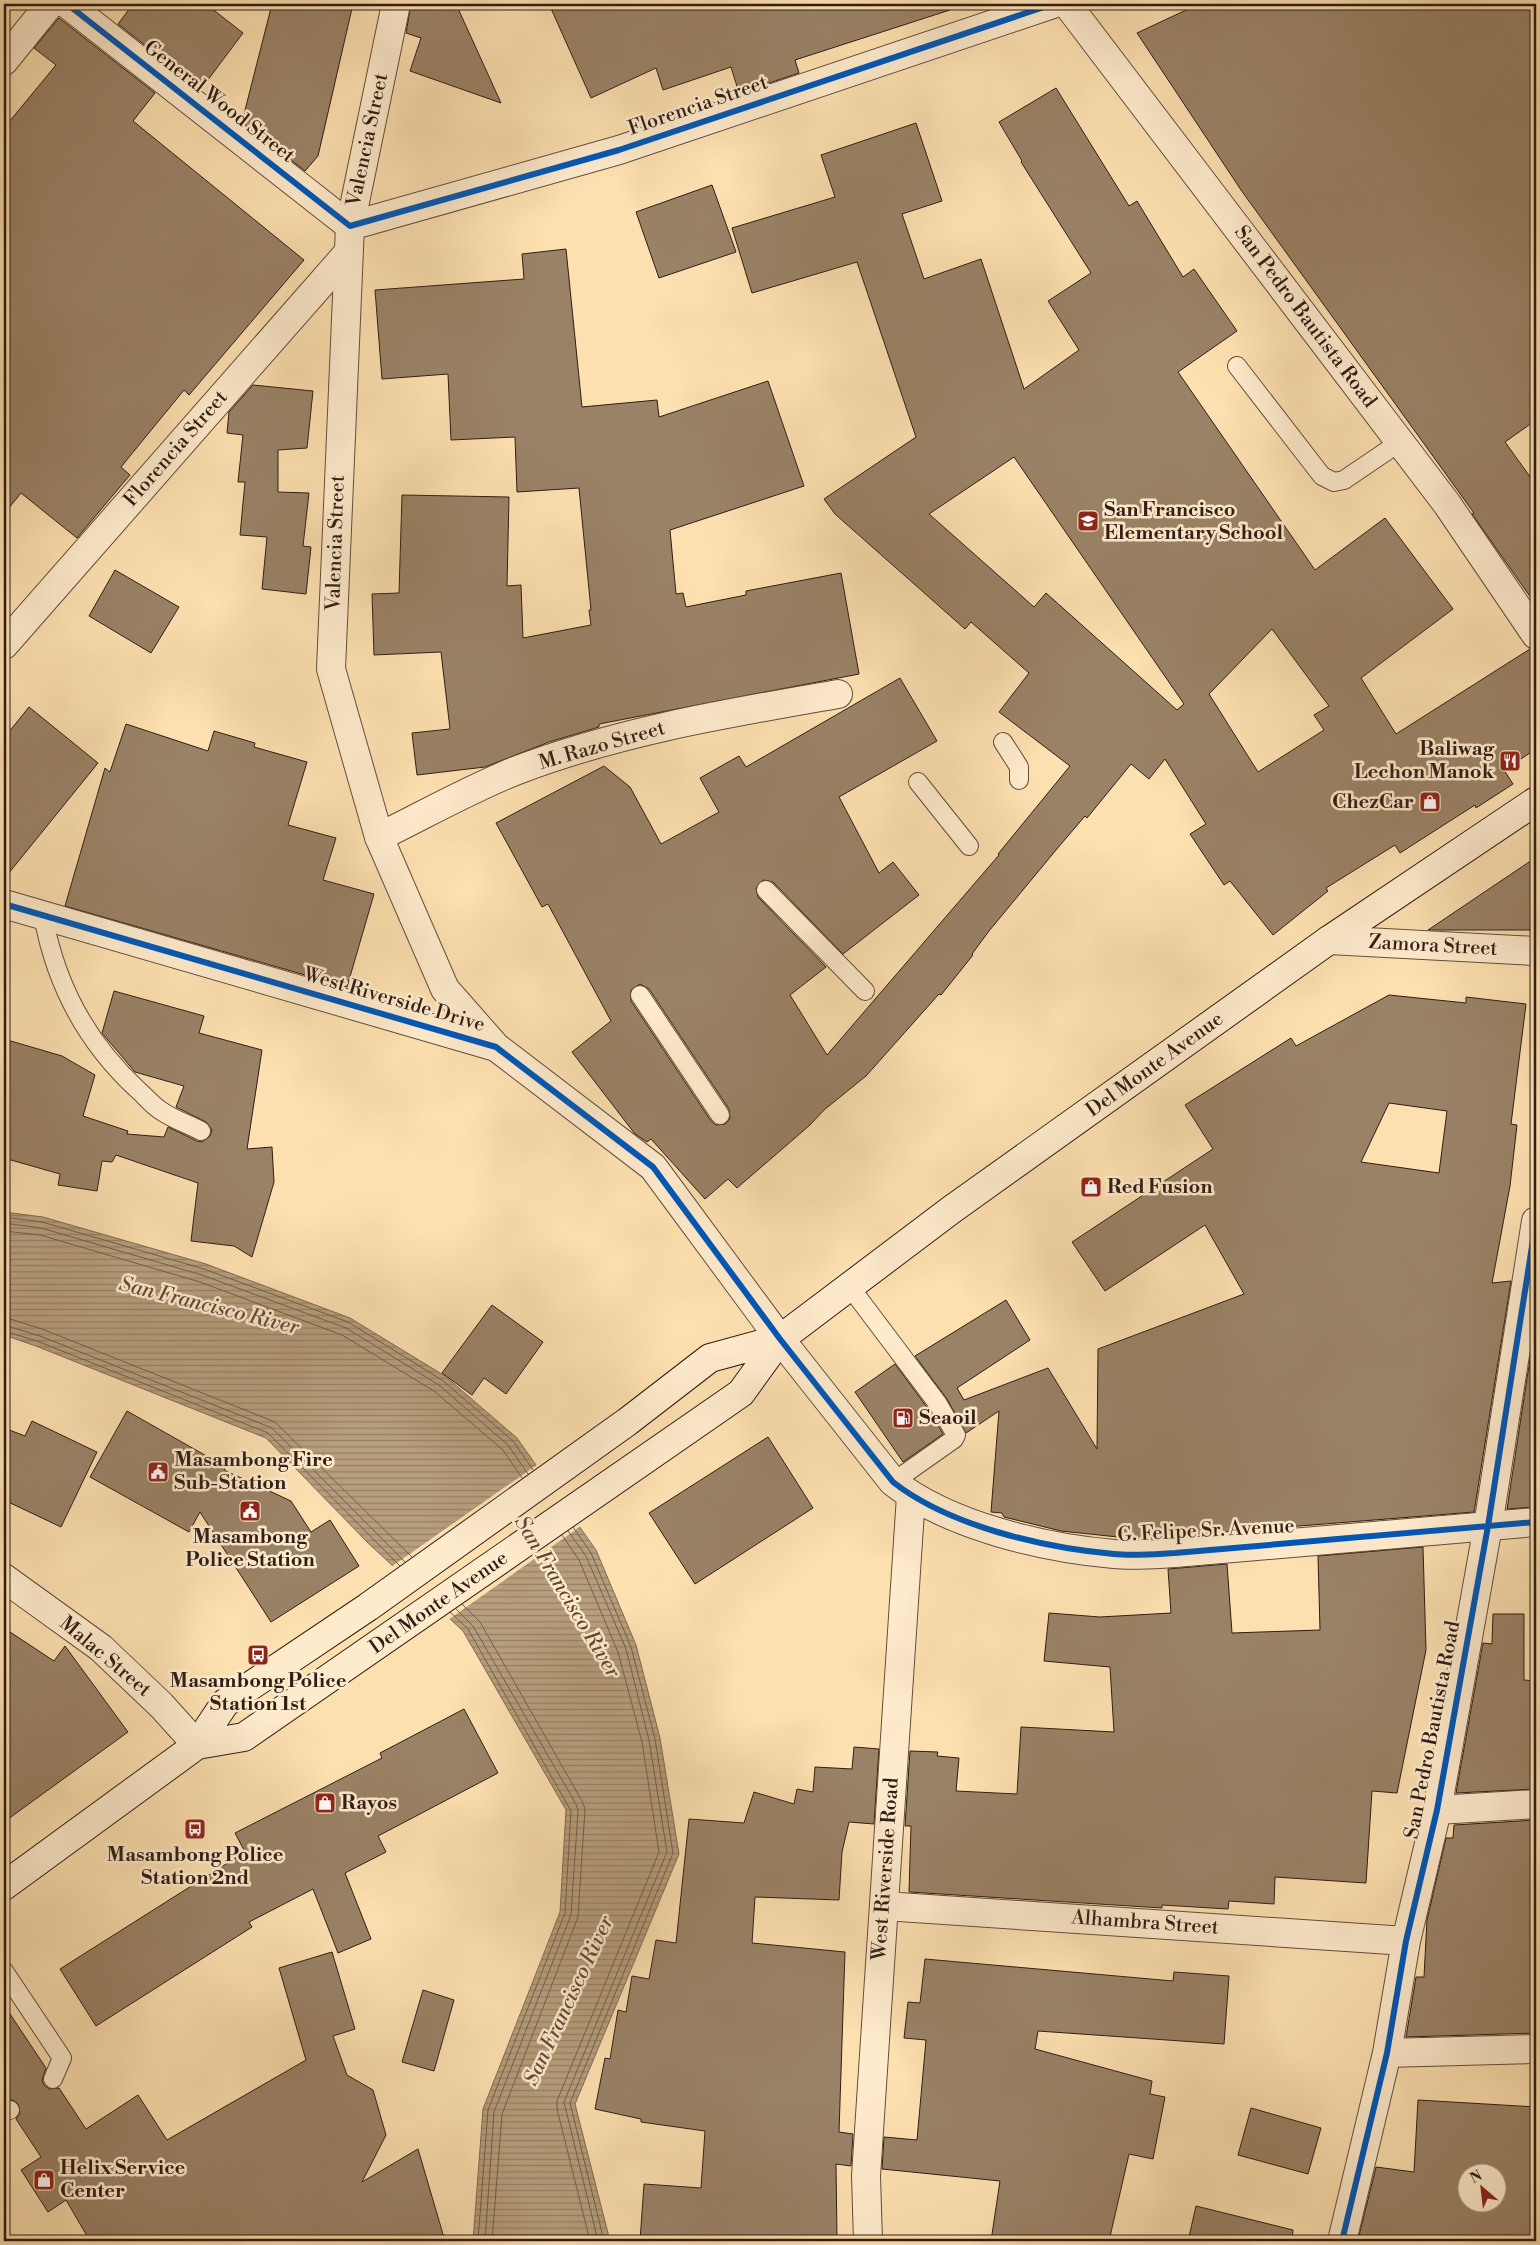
<svg xmlns="http://www.w3.org/2000/svg" width="1540" height="2245" font-family="'Libre Bodoni',serif">
<defs>
<pattern id="water-rules" width="6" height="5" patternUnits="userSpaceOnUse" patternTransform="scale(1.25)"><rect width="6" height="5" fill="#b79e7c"/><path d="M0 2.5h6" fill="none" stroke="#958065"/></pattern>
</defs>
<rect width="100%" height="100%" fill="#fde0b0"/>
<filter id="stains"><feTurbulence type="fractalNoise" baseFrequency=".004" numOctaves="4"/><feColorMatrix values="0 0 0 0 .2 0 0 0 0 .09 0 0 0 0 .02 0 0 0 .5 -.17"/></filter>
<radialGradient id="worn" r=".72"><stop offset=".6" stop-color="#630" stop-opacity="0"/><stop offset="1" stop-color="#630" stop-opacity=".3"/></radialGradient>
<path fill="url(#water-rules)" stroke="#816a53" d="M4,1212L43,1217L206,1264L350,1318L445,1376L517,1438L596,1550L636,1645L660,1738L679,1854L575,2104L610,2241H473L483,2109L560,1912L566,1810L463,1631L368,1543L266,1438L36,1346L4,1335Z"/>
<path fill="#fde0b0" d="M538,1464L581,1526L448,1620L391,1567Z"/>
<g fill="none" stroke-linecap="round" stroke-linejoin="round">
<path stroke="#735e49" stroke-width="1" d="M4,1217L42,1222L204,1269L348,1322L442,1380L513,1441L533,1470
M4,1223L41,1228L202,1275L346,1328L439,1385L508,1445L528,1474
M4,1231L40,1235L200,1282L342,1335L434,1391L503,1450L522,1478
M4,1317L42,1329L275,1422L412,1557
M4,1325L40,1336L272,1428L405,1562
M4,1331L37,1341L268,1433L400,1566
M573,1527L591,1553L631,1647L655,1739L673,1853L570,2103L604,2241
M568,1531L586,1556L626,1649L649,1740L667,1852L564,2102L598,2241
M562,1535L579,1560L618,1652L642,1742L659,1852L557,2101V2109L590,2241
M462,1604L480,1622L582,1801L585,1809L578,1917L502,2114L492,2241
M456,1609L473,1626L576,1804L578,1811L571,1915L494,2112L485,2241
M450,1612L468,1629L571,1811L565,1913L488,2110L478,2241"/>
</g>
<path fill="#9a8266" stroke="#2f1d16" fill-rule="evenodd" d="M133,4H206L243,33L201,89L118,24Z
M272,4H353L318,156L305,171L242,122Z
M411,4H456L501,103L410,71L421,38L406,33Z
M549,4H949L950,10L795,60L799,73L739,93L731,67L663,90L656,68L591,98Z
M1199,4H1523L1536,15V420L1505,442L1536,485V605L1472,514L1474,513L1241,190L1137,33Z
M59,18L155,93L133,121L304,260L189,395L184,390L121,467L130,475L77,538L21,493L4,514V128L56,65L34,48Z
M1056,88L1129,206L1137,201L1183,277L1194,269L1237,331L1178,372L1315,570L1385,518L1453,609L1361,678L1396,734L1530,649L1536,650V749L1504,770L1513,784L1476,808L1475,805L1400,853L1395,845L1326,888L1328,891L1273,935L1230,881L1224,885L1190,834L1206,824L1165,759L1149,779L1131,764L1087,818L1085,816L1056,850L989,931L972,954L973,955L941,995L939,994L866,1076L824,1110L810,1125L737,1188L728,1179L705,1199L651,1139L647,1142L635,1134L572,1052L611,1021L548,904L542,907L496,823L604,766L630,787L661,844L719,812L700,778L739,756L746,767L900,678L937,741L839,797L879,873L893,862L919,895L843,954L773,882L763,880L756,888L758,897L826,967L790,995L827,1055L999,855L998,854L1070,766L999,712L1029,673L971,622L965,629L835,514L824,499L916,437L857,262L752,293L732,228L835,197L821,155L916,123L942,201L902,214L924,279L981,259L1024,389L1079,350L1048,301L1091,273L1021,162L1022,161L999,122ZM1014,457L1184,704L1177,710L1046,593L1034,607L929,514ZM1272,629L1329,706L1314,715L1324,730L1258,772L1209,694ZM640,984L649,989L729,1109L730,1119L725,1124L716,1125L711,1121L631,1001V990Z
M712,185L736,252L659,278L636,212Z
M566,249L582,407L657,400L659,417L768,381L804,486L670,530L676,594L683,593L686,607L746,595V591L841,573L859,674L599,724V727L549,742L485,767L417,775L412,733L450,729L441,652L374,655L372,594L399,593L402,495L509,497L507,586L521,585L523,638L591,625L589,610H591L579,488L517,492L515,437L451,440L448,374L382,379L375,290L524,279L522,254Z
M253,385L313,391L307,448L278,450V492L309,493L303,546L311,547L306,594L262,589L267,537L240,535L245,482H238L243,435L227,433L229,412Z
M115,570L179,607L151,653L89,616Z
M29,707L98,763L4,879V738Z
M126,724L208,751L214,731L255,743L254,747L307,762L288,825L336,838L323,880L374,894L347,987L65,906L105,768L110,772Z
M1535,858L1530,930H1428Z
M114,991L204,1016L199,1033L262,1050L247,1149L272,1147L274,1182L252,1257L234,1246L191,1241L198,1183L116,1155L112,1162L102,1161L97,1191L58,1185L60,1174L4,1158V1039L62,1056L95,1075L83,1116L128,1131L127,1134L164,1137L168,1127L197,1141L202,1142L210,1136L212,1130L206,1122L176,1107L184,1086L135,1072L102,1033Z
M1389,995L1466,1003V997L1526,1004L1511,1124L1517,1125L1510,1186L1492,1283L1511,1281L1474,1512L1137,1539L1061,1531L1004,1517L1002,1513L991,1512L999,1411L966,1433L947,1399L915,1356L1006,1300L1030,1340L957,1388L964,1400L1048,1368L1097,1449L1098,1349L1244,1294L1205,1225L1105,1291L1072,1242L1213,1149L1185,1105L1291,1038L1296,1046ZM1389,1103L1447,1111L1439,1173L1361,1162Z
M492,1305L543,1342L506,1394L484,1378L472,1395L442,1373Z
M1536,1320V1507L1507,1509Z
M895,1364L929,1410L943,1434L903,1462L855,1392Z
M127,1411L226,1467L224,1470L291,1501L311,1532L330,1520L359,1566L271,1622L200,1512L189,1532L90,1477Z
M32,1421L97,1452L61,1527L4,1500V1428L25,1436Z
M768,1437L813,1508L695,1584L649,1513Z
M1423,1547L1426,1650L1397,1793L1372,1791L1366,1883L1275,1877L1274,1904L1229,1901L1228,1909L1162,1905V1908L909,1892L911,1826H905L910,1751L938,1752L937,1756L959,1758L956,1791L1017,1794L1021,1727L1114,1732L1110,1667L1044,1661L1049,1613L1100,1617L1171,1613L1168,1569L1227,1564L1232,1633L1320,1630L1318,1556Z
M1493,1614H1524V1680L1536,1681V1789L1456,1793L1483,1643L1492,1644Z
M4,1628L54,1661L65,1646L128,1732L4,1822Z
M464,1709L498,1773L378,1836L386,1852L345,1873L371,1939L338,1953L313,1889L249,1922L252,1927L96,2026L60,1969L245,1852L235,1833L382,1758L380,1753Z
M854,1747L879,1749L874,1824L849,1822L842,1852L839,1900L755,1897L752,1943L845,1952L839,2132L853,2134L851,2166L836,2164L837,2239L640,2241L644,2184L701,2188L705,2131L641,2122V2119L595,2109L605,2058L610,2059L618,2010L626,2012L632,1976L649,1979L656,1940L676,1943L689,1819L744,1823L754,1792L794,1804L797,1789L813,1792L815,1767L852,1769Z
M1536,1820V2033L1406,2037L1416,1977H1424L1427,1920L1446,1838H1453L1454,1825Z
M332,1952L355,2029L333,2036L347,2075L373,2090L386,2135L362,2182L418,2149L445,2241H90L66,2200L48,2212L21,2170L41,2157L16,2119L20,2113L18,2104L13,2100H4V2005L46,2068L42,2080L44,2085L49,2089L59,2088L86,2129L138,2095L167,2140L306,2060L279,1968Z
M925,1959L1173,1981L1174,1972L1229,1976L1224,2044L1038,2031L1035,2049L1152,2081L1150,2094L1165,2097L1153,2159L1129,2154L1109,2241H991L1000,2181L882,2169L884,2137L917,2140L926,2040L904,2038L908,2002L920,2003Z
M423,1990L454,2000L434,2071L402,2062Z
M1418,2100L1536,2107V2241H1398L1359,2236L1376,2167L1414,2172ZM1468,2172H1498V2202H1468Z
M1251,2108L1321,2128L1308,2174L1238,2155Z
M1196,2206L1293,2230L1292,2241H1188Z"/>
<g fill="none" stroke-linecap="round" stroke-linejoin="round">
<g stroke="#624e3c" stroke-width="20">
<path id="service" d="M1237,366L1322,476L1334,482L1344,480L1400,442
M1003,742L1019,767V780
M918,782L969,846
M766,890L865,991
M43,915C55,983 87,1043 138,1090C145,1096 152,1105 160,1110C172,1119 188,1124 201,1131
M640,995L720,1115
M850,1287L938,1404L956,1435L954,1439L893,1482
M4,1971L62,2058L53,2079
M4,2111L10,2110"/>
</g>
<g stroke="#624e3c" stroke-width="30">
<path id="minor" d="M67,4L350,226L619,150L1053,4
M1067,4L1447,504L1536,635
M4,61L50,4
M4,645L348,253
M379,837C424,815 468,790 515,771C619,731 729,713 838,694
M1329,940L1536,951
M4,1578L101,1648L161,1705L197,1745
M1437,1810L1536,1804
M884,1906L1406,1941
M1387,2053L1536,2049
M868,2241L866,2176L911,1496
M1342,2241L1387,2053L1406,1941L1437,1810L1488,1526L1536,1221"/>
</g>
<g stroke="#624e3c" stroke-width="30">
<path id="tertiary" d="M396,4L350,226L331,669L379,837L445,989L496,1047
M4,904L496,1047L653,1167L780,1339L893,1482C949,1526 1044,1548 1114,1554C1134,1556 1155,1554 1175,1553L1536,1522"/>
</g>
<g stroke="#2f1d16" stroke-width="30">
<path id="secondary" d="M197,1745L244,1737L741,1393L780,1339L951,1210L1329,940L1536,801
M4,1886L197,1745L225,1703L368,1607L627,1422L710,1358L780,1339"/>
</g>
<use href="#service" stroke="#feebcc" stroke-width="18"/>
<use href="#minor" stroke="#feebcc" stroke-width="28"/>
<use href="#tertiary" stroke="#feebcc" stroke-width="28"/>
<use href="#secondary" stroke="#feebcc" stroke-width="28"/>
<g stroke="#feebcc" stroke-width="9">
<path id="cycleway" d="M67,4L350,226L619,150L1053,4
M4,904L496,1047L653,1167L780,1339L893,1482C949,1526 1044,1548 1114,1554C1134,1556 1155,1554 1175,1553L1536,1522
M1342,2241L1387,2053L1406,1941L1437,1810L1488,1526L1536,1221"/>
</g>
<use href="#cycleway" stroke="#0057b8" stroke-width="6"/>
</g>
<defs>
<g id="school-square" transform="scale(1.125)"><rect x="-9" y="-9" width="18" height="18" rx="4" fill="#8f2418" stroke="#feebcc"/><path d="M0-5L7-2L0 1L-7-2ZM-4 1L0 2.5L4 1V4Q0 6-4 4Z" fill="#fff"/></g>
<g id="restaurant-square" transform="scale(1.125)"><rect x="-9" y="-9" width="18" height="18" rx="4" fill="#8f2418" stroke="#feebcc"/><path d="M-5-6h1v4h1v-4h1v4h1v-4h1v5L-1.5 .5V6h-2V.5L-5-1ZM5-6V6H3V1.5H1.5Q1.5-4 5-6Z" fill="#fff"/></g>
<g id="shop-square" transform="scale(1.125)"><rect x="-9" y="-9" width="18" height="18" rx="4" fill="#8f2418" stroke="#feebcc"/><path d="M-5-2.5h2.3a2.7 3.5 0 0 1 5.4 0H5L5.5 6h-11ZM-1.5-2.5h3a1.5 2.3 0 0 0-3 0Z" fill="#fff"/></g>
<g id="fuel-square" transform="scale(1.125)"><rect x="-9" y="-9" width="18" height="18" rx="4" fill="#8f2418" stroke="#feebcc"/><path d="M-5.5-6h7V0h2V4h1.3V-2.5L3-4.5l.8-.8L6-3V5H2.5V1h-1V6h-7ZM-4.2-4.7v3.2H.2V-4.7Z" fill="#fff"/></g>
<g id="civic-square" transform="scale(1.125)"><rect x="-9" y="-9" width="18" height="18" rx="4" fill="#8f2418" stroke="#feebcc"/><path d="M-.6-6.5H3V-4.5H.6V-3L4-1V1h2V6H-6V1h2V-1L-.6-3ZM-1.2 2.5V6h2.4V2.5Z" fill="#fff"/></g>
<g id="bus-square" transform="scale(1.125)"><rect x="-9" y="-9" width="18" height="18" rx="4" fill="#8f2418" stroke="#feebcc"/><path d="M-5-6H5V4H4V6H2V4H-2V6H-4V4H-5ZM-3.5-4V0h7V-4ZM-3.5 1.2v1.5H-2V1.2ZM2 1.2v1.5H3.5V1.2Z" fill="#fff"/></g>
</defs>
<g fill-rule="evenodd">
<use href="#school-square" x="1088" y="521"/>
<use href="#restaurant-square" x="1510" y="761"/>
<use href="#shop-square" x="1430" y="802"/>
<use href="#shop-square" x="1091" y="1187"/>
<use href="#fuel-square" x="903" y="1418"/>
<use href="#civic-square" x="158" y="1472"/>
<use href="#civic-square" x="250" y="1511"/>
<use href="#bus-square" x="258" y="1655"/>
<use href="#shop-square" x="325" y="1803"/>
<use href="#bus-square" x="195" y="1829"/>
<use href="#shop-square" x="44" y="2180"/>
</g>
<g text-anchor="middle" dominant-baseline="central" stroke-width="5" stroke-linejoin="round" paint-order="stroke">
<g font-size="20" fill="#2f1d16" stroke="#feebcc">
<text transform="translate(219 102) rotate(38)">General Wood Street</text>
<text transform="translate(698 106) rotate(-19)">Florencia Street</text>
<text transform="translate(368 140) rotate(-78)">Valencia Street</text>
<text transform="translate(1305 317) rotate(53)">San Pedro Bautista Road</text>
<text transform="translate(176 449) rotate(-49)">Florencia Street</text>
<text transform="translate(336 543) rotate(-88)">Valencia Street</text>
<text transform="translate(602 746) rotate(-16)">M. Razo Street</text>
<text transform="translate(1433 946) rotate(3)">Zamora Street</text>
<text transform="translate(394 1000) rotate(16)">West Riverside Drive</text>
<text transform="translate(1155 1065) rotate(-36)">Del Monte Avenue</text>
<text transform="translate(1206 1531) rotate(-3)">G. Felipe Sr. Avenue</text>
<text transform="translate(439 1603) rotate(-35)">Del Monte Avenue</text>
<text transform="translate(105 1657) rotate(40)">Malac Street</text>
<text transform="translate(1433 1730) rotate(-79)">San Pedro Bautista Road</text>
<text transform="translate(886 1869) rotate(-86)">West Riverside Road</text>
<text transform="translate(1145 1923) rotate(4)">Alhambra Street</text>
</g>
<g font-size="20" font-weight="bold" fill="#2f1d16" stroke="#feebcc" text-anchor="start">
<text x="1104" y="510">San Francisco<tspan x="1104" dy="23">Elementary School</tspan></text>
<text x="1494" y="749" text-anchor="end">Baliwag<tspan x="1494" dy="23">Lechon Manok</tspan></text>
<text x="1414" y="802" text-anchor="end">ChezCar</text>
<text x="1107" y="1187">Red Fusion</text>
<text x="919" y="1418">Seaoil</text>
<text x="174" y="1460">Masambong Fire<tspan x="174" dy="23">Sub-Station</tspan></text>
<text x="250" y="1537" text-anchor="middle">Masambong<tspan x="250" dy="23">Police Station</tspan></text>
<text x="258" y="1681" text-anchor="middle">Masambong Police<tspan x="258" dy="23">Station 1st</tspan></text>
<text x="341" y="1803">Rayos</text>
<text x="195" y="1855" text-anchor="middle">Masambong Police<tspan x="195" dy="23">Station 2nd</tspan></text>
<text x="60" y="2168">Helix Service<tspan x="60" dy="23">Center</tspan></text>
</g>
<g font-size="21" font-style="italic" fill="#5f4a3a" stroke="#feebcc">
<text transform="translate(209 1306) rotate(14)">San Francisco River</text>
<text transform="translate(567 1597) rotate(59)">San Francisco River</text>
<text transform="translate(569 2001) rotate(-65)">San Francisco River</text>
</g>
</g>
<rect width="1540" height="2245" fill="none" stroke="#fde0b0" stroke-width="20"/>
<rect x="5" y="5" width="1530" height="2235" fill="none" stroke="#2f1d16" stroke-width="2.5"/>
<rect x="10" y="10" width="1520" height="2225" fill="none" stroke="#2f1d16"/>
<g transform="translate(1482 2188) rotate(332)"><circle r="24" fill="#feebcc" stroke="#ab9983"/>
<path d="M0-4L9 19L0 12L-9 19Z" fill="#8f2418"/>
<text y="-8" font-size="14" font-weight="bold" text-anchor="middle" fill="#2f1d16">N</text>
</g>
<rect width="100%" height="100%" filter="url(#stains)"/>
<rect width="100%" height="100%" fill="url(#worn)"/>
</svg>
